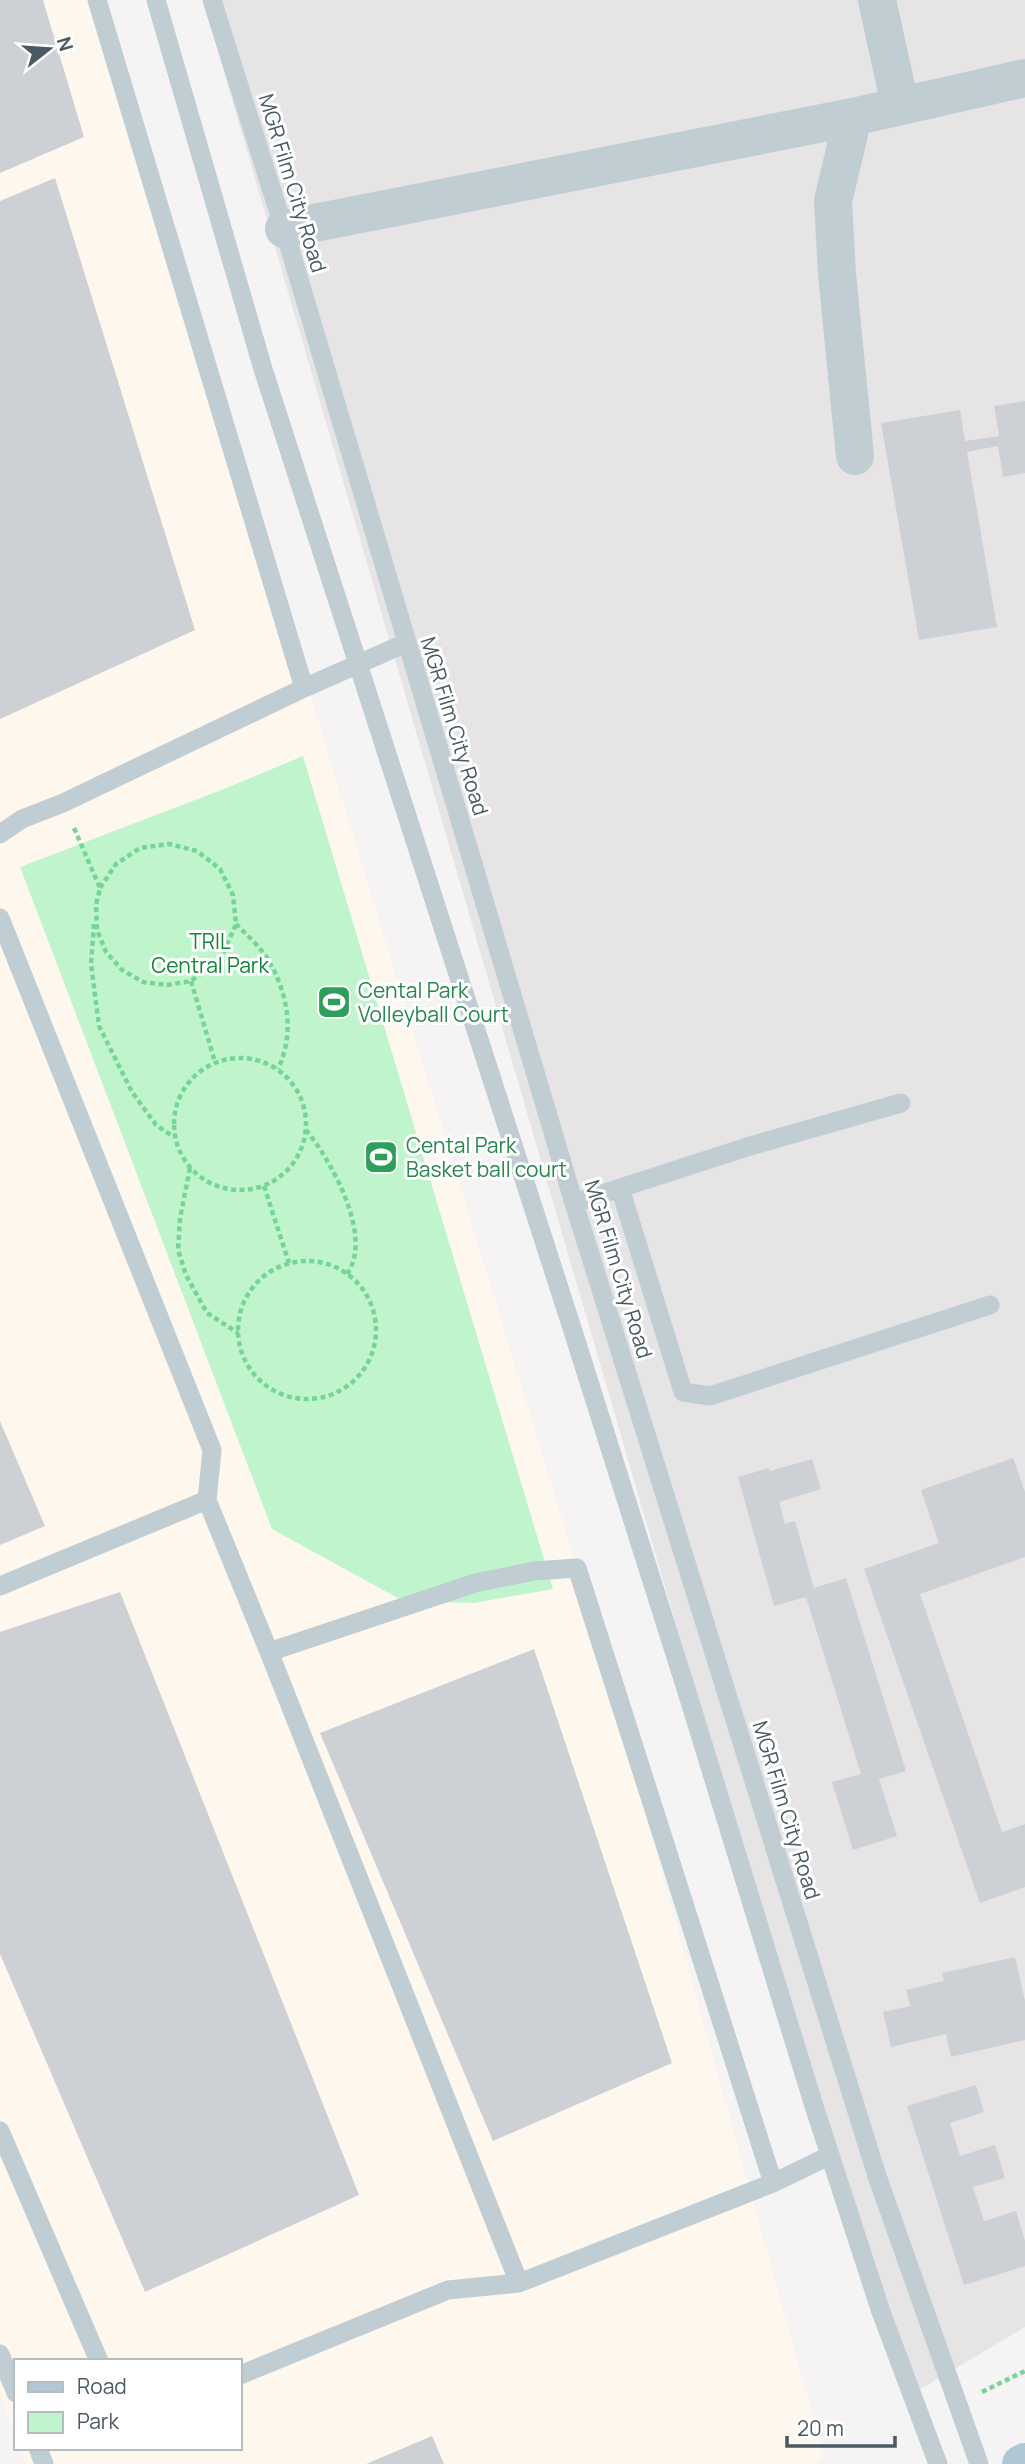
<svg xmlns="http://www.w3.org/2000/svg" width="1025" height="2464" font-family="Manrope,sans-serif">
<rect width="100%" height="100%" fill="#f5f3f3"/>
<path fill="#fef7ee" d="M0,0H98L577,1568L824,2456L812,2464H26L20,2448H240V2361H16V2437L0,2397Z"/>
<path fill="#e6e4e5" d="M203,0H1025V2327L904,2399L843,2198Z"/>
<path fill="#c0f4cc" d="M303,756L553,1589L474,1603L403,1601L272,1529L20,867L224,789Z"/>
<path fill="#cdd1d5" d="M0,0H43L84,137L0,173Z
M55,178L195,630L0,719V201Z
M1025,401V473L1003,477L998,446L967,452L997,627L919,640L881,423L960,410L965,441L999,436L994,406Z
M0,1421L45,1526L0,1545Z
M1013,1458L1025,1492V1557L920,1594L1002,1832L1025,1824V1887L980,1903L864,1569L939,1543L921,1490Z
M812,1459L821,1489L779,1502L785,1524L795,1521L814,1588L846,1578L906,1771L879,1779L897,1836L853,1850L832,1782L861,1774L806,1597L774,1606L738,1477L769,1468L770,1471Z
M120,1592L359,2195L145,2292L0,1954V1632Z
M534,1649L672,2063L493,2141L320,1733Z
M1015,1957L1025,2001V2040L951,2057L946,2034L891,2047L883,2012L910,2006L906,1990L944,1981L942,1973Z
M976,2085L984,2112L950,2123L960,2156L995,2145L1005,2178L973,2187L984,2221L1016,2211L1025,2241V2266L964,2285L907,2106Z
M432,2436L444,2464H366Z"/>
<g fill="none" stroke-linecap="round" stroke-linejoin="round">
<path stroke="#75d596" stroke-width="4.5" stroke-dasharray="5 3.5" stroke-linecap="butt" d="M74,828L100,888L96,905L97,930L106,952L122,970L143,982L167,985L191,981L221,958L236,924L233,895L220,869L197,851L169,844L140,848L116,864L100,888
M94,924L91,964L99,1026L132,1092L156,1125L174,1137
M236,924C248,936 263,949 271,965C289,998 294,1035 278,1069
M191,981L215,1062
M174 1124a66 66 0 1 1 132 0a66 66 0 1 1-132 0Z
M306,1130C331,1160 374,1237 347,1274
M190,1168L180,1218L178,1250L186,1275L207,1313L238,1333
M264,1186L289,1263
M238 1330a69 69 0 1 1 138 0a69 69 0 1 1-138 0Z
M982,2392L1025,2371"/>
<path stroke="#c0cdd3" stroke-width="19" d="M97,0L304,688
M156,0L263,369L572,1328L687,1692L814,2106L881,2312L938,2464
M212,0L284,229L574,1203L877,2176L979,2464
M0,834L22,819L63,803L304,688L406,643
M0,918L212,1450L207,1500L269,1652L475,1583L534,1571L577,1568L773,2183
M620,1188L683,1392L710,1396L990,1305
M574,1203L747,1147L901,1103
M0,1586L207,1500
M269,1652L519,2283
M0,2131L99,2361
M0,2354L16,2393
M240,2375L448,2290L519,2283L773,2183L829,2156
M38,2448L44,2464"/>
<path stroke="#c0cdd3" stroke-width="38" d="M877,0L900,105
M284,229L853,117
M855,456L837,274L833,201L853,117L1025,78"/>
<path stroke="#b1c7d3" stroke-width="38" d="M1021,2464L1025,2462"/>
</g>
<defs>
<g id="stadium-square" transform="scale(1.75)"><rect x="-9" y="-9" width="18" height="18" rx="4" fill="#2e9e5b" stroke="#fff"/><path d="M0-5a6.5 5 0 1 0 0 10a6.5 5 0 1 0 0-10ZM-3.5-1.8h7v3.6h-7Z" fill="#fff"/></g>
</defs>
<g fill-rule="evenodd">
<use href="#stadium-square" x="334" y="1002"/>
<use href="#stadium-square" x="381" y="1157"/>
</g>
<g text-anchor="middle" dominant-baseline="central" stroke-width="6" stroke-linejoin="round" paint-order="stroke">
<g font-size="21" fill="#495a62" stroke="#fff">
<text transform="translate(293 183) rotate(73)">MGR Film City Road</text>
<text transform="translate(455 726) rotate(73)">MGR Film City Road</text>
<text transform="translate(619 1269) rotate(73)">MGR Film City Road</text>
<text transform="translate(787 1810) rotate(73)">MGR Film City Road</text>
</g>
<g font-size="21" fill="#118639" stroke="#fff">
<text x="210" y="941">TRIL<tspan x="210" dy="24">Central Park</tspan></text>
</g>
<g font-size="21" fill="#27864d" stroke="#fff" text-anchor="start">
<text x="358" y="990">Cental Park<tspan x="358" dy="24">Volleyball Court</tspan></text>
<text x="406" y="1145">Cental Park<tspan x="406" dy="24">Basket ball court</tspan></text>
</g>
</g>
<rect x="14" y="2359" width="228" height="91" fill="#ffffff" stroke="#b6bdc0" stroke-width="2"/>
<rect x="28" y="2382" width="35" height="10" fill="#b1c7d3" stroke="#b6bdc0" stroke-width="2"/>
<text x="77" y="2394" font-size="21" fill="#495a62">Road</text>
<rect x="28" y="2412" width="35" height="21" fill="#c0f4cc" stroke="#b6bdc0" stroke-width="2"/>
<text x="77" y="2429" font-size="21" fill="#495a62">Park</text>
<g transform="translate(49 49) rotate(73)" stroke="#ffffff" stroke-width="5" paint-order="stroke">
<path d="M0-5L12 26L0 18L-12 26Z" fill="#495a62"/>
<text y="-10" font-size="19" font-weight="bold" text-anchor="middle" fill="#495a62">N</text>
</g>
<path d="M787 2436v10h108v-10" fill="none" stroke="#495a62" stroke-width="3.5"/>
<text x="797" y="2436" font-size="21" fill="#495a62" stroke="#ffffff" stroke-width="5" paint-order="stroke">20 m</text>
</svg>
